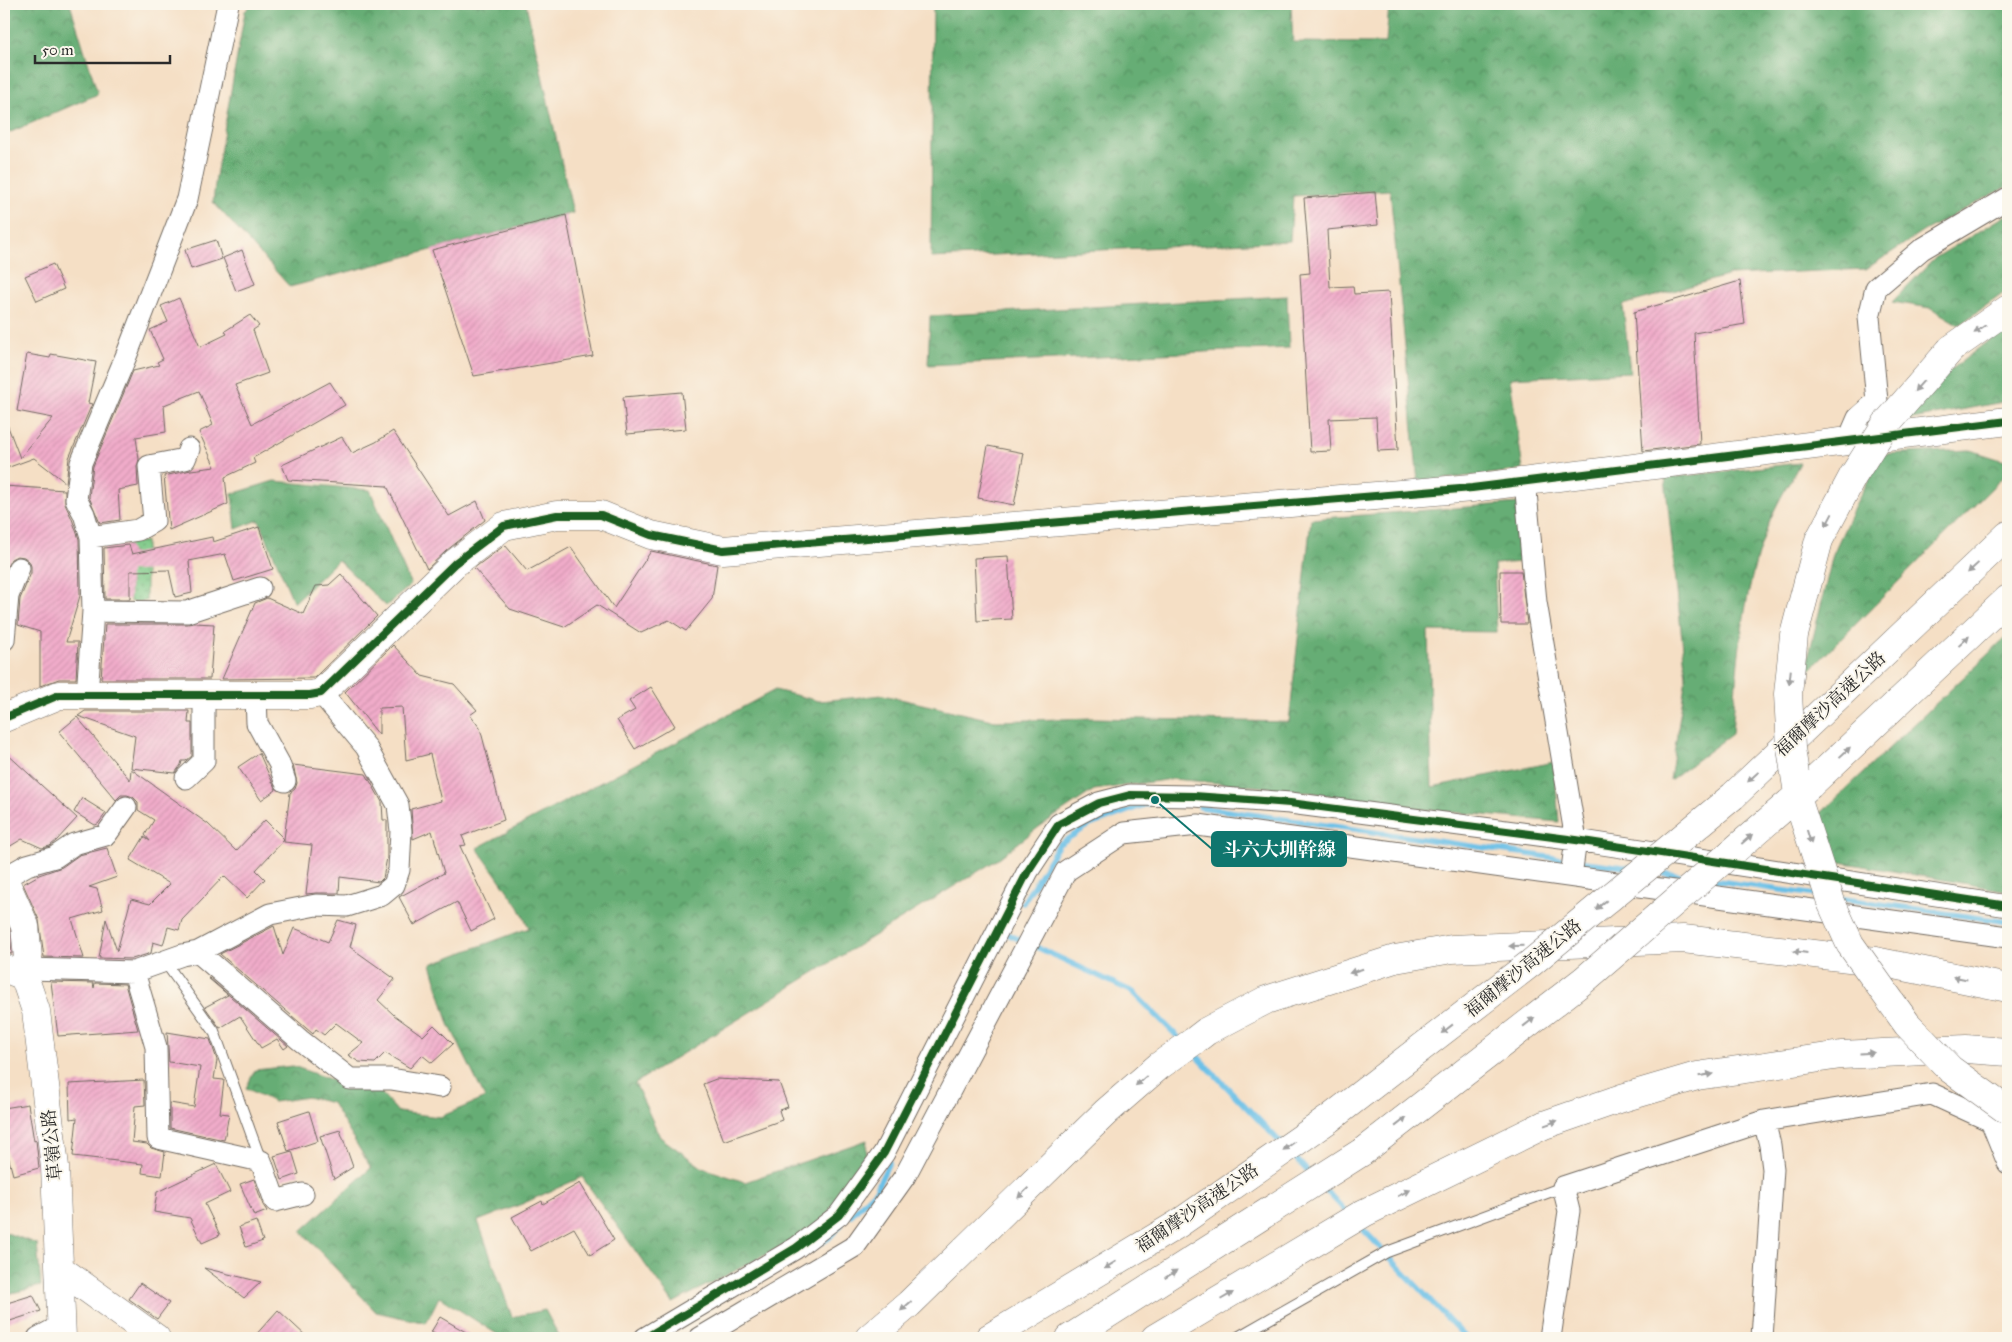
<svg xmlns="http://www.w3.org/2000/svg" width="2012" height="1342" font-family="'IM FELL Great Primer','Noto Serif TC',serif">
<defs>
<pattern id="forest-crowns" width="20" height="18" patternUnits="userSpaceOnUse" patternTransform="scale(1.25)"><rect width="20" height="18" fill="#66ad74"/><path d="M2 6a3 3 0 1 1 6 0M12 15a3 3 0 1 1 6 0" fill="none" stroke="#548d5f"/></pattern>
<pattern id="park-dots" width="8" height="8" patternUnits="userSpaceOnUse" patternTransform="scale(1.25)"><rect width="8" height="8" fill="#7dc987"/><path d="M2 2h.1M6 6h.1" fill="none" stroke="#67a36f" stroke-width="1.8" stroke-linecap="round"/></pattern>
<pattern id="building-hatch" width="6" height="6" patternUnits="userSpaceOnUse" patternTransform="scale(1.25)"><rect width="6" height="6" fill="#f1acca"/><path d="M-1 1l2-2M0 6l6-6M5 7l2-2" fill="none" stroke="#cf94ae"/></pattern>
</defs>
<rect width="100%" height="100%" fill="#fbf7ec"/>
<filter id="ink" filterUnits="userSpaceOnUse"><feTurbulence type="fractalNoise" baseFrequency=".02" numOctaves="2"/><feDisplacementMap in="SourceGraphic" scale="10" xChannelSelector="R" yChannelSelector="G"/><feConvolveMatrix kernelMatrix="1 2 1 2 8 2 1 2 1" color-interpolation-filters="sRGB"/></filter>
<filter id="wash" filterUnits="userSpaceOnUse"><feTurbulence type="fractalNoise" baseFrequency=".0096" numOctaves="4" result="noise"/><feDisplacementMap in="SourceGraphic" scale="20" xChannelSelector="R" yChannelSelector="G"/><feGaussianBlur stdDeviation="1.12" result="paint"/><feColorMatrix in="noise" values="0 0 0 0 0 0 0 0 0 0 0 0 0 0 0 0 0 1.4 0 .05"/><feComposite in="paint" operator="in"/></filter>
<g filter="url(#wash)">
<rect width="100%" height="100%" fill="#f5dfc5"/>
<path fill="url(#forest-crowns)" stroke="#486c50" d="M4,4H70L98,94L4,135Z
M252,4H526L573,213L290,287L213,202L216,176L245,11Z
M933,4H1291L1293,42L1386,43L1389,4H2008V186L1924,231L1866,269L1730,275L1623,305L1630,372L1510,378L1523,470L1418,482L1390,190L1293,196L1290,241L931,258Z
M2008,214V290L1959,325L1931,308L1892,302L1935,258Z
M1287,296L1289,348L928,365L930,316Z
M2008,325V401L1902,421L1937,381Z
M1970,450L2008,462V472L1804,676L1833,554L1858,499L1884,454Z
M1800,463C1789,484 1775,505 1767,528C1742,594 1737,665 1732,734L1670,780L1686,677L1665,478Z
M274,481L370,490L411,585L386,606L338,560L294,603L259,520L236,529L232,494Z
M1519,503L1523,562L1494,564L1497,632L1428,631L1432,787L1554,762L1559,822L1408,808L1288,789L1172,779L1094,790L1039,827L995,861L635,1083L660,1137L703,1168L745,1182L867,1140L866,1154L819,1227L673,1303L582,1177L522,1204L478,1221L512,1317L545,1310L560,1338H503L439,1297L426,1323L376,1312L301,1231L371,1168L332,1103L307,1097L274,1102L246,1088L255,1070L293,1066L335,1081L377,1088L398,1112L440,1117L485,1098L449,1024L431,964L529,928L519,907L477,848L775,690L819,701L883,695L996,721L1093,718L1289,722L1311,519Z
M2008,635V891L1834,861L1825,833L1821,813Z
M4,1232L37,1244L41,1286L4,1295Z"/>
<path fill="url(#park-dots)" stroke="#547a59" d="M146,541V601L130,602V581L121,580V545Z"/>
<g fill="none" stroke-linecap="round" stroke-linejoin="round">
<path stroke="#6ac0e7" stroke-width="5.5" d="M1200,807L1569,860
M1578,861L1631,868
M1655,872L1690,877
M1712,880L1822,896
M1838,898L2008,922
M1023,903L1059,844L1090,825L1147,804
M1005,933L1023,941
M1032,945L1133,992L1182,1041
M1192,1051L1281,1143
M1291,1153L1312,1176
M1322,1186L1348,1214
M851,1215L876,1190L889,1162
M1358,1224L1466,1338
M812,1249L829,1238L841,1225"/>
</g>
<g id="blocks">
<path fill="url(#building-hatch)" d="M1375,192L1378,225L1327,230L1330,287L1353,286L1354,294L1389,292L1398,450L1378,451L1376,417L1329,419L1331,451L1310,452L1300,274L1310,273L1304,198Z
M566,215L593,356L474,376L432,250Z
M216,240L222,259L191,269L185,250Z
M242,250L255,284L236,291L223,258Z
M53,264L64,289L37,301L25,276Z
M1740,281L1745,324L1694,333L1700,444L1643,451L1634,312Z
M179,298L200,347L227,334L225,331L250,315L259,326L253,330L268,373L235,385L252,424L330,382L345,405L253,458L255,463L225,477L228,504L169,530L164,476L191,470L215,467L199,432L213,425L199,391L164,405L166,432L136,437L139,459L137,467L138,486L118,490L120,520L100,523L89,497L93,466L133,371L159,365L157,362L163,359L150,330L168,322L161,306Z
M27,354L50,358L51,354L96,362L88,403L92,404L69,458L66,483L34,458L4,469V419H5L20,458L53,418L17,411Z
M682,392L686,429L627,434L623,397Z
M393,431L449,516L477,501L485,520L446,551L427,569L387,486L288,480L282,465L342,437L352,453L376,442Z
M988,446L1024,453L1014,505L978,498Z
M4,486L65,490V504L72,519L79,539L80,596L66,642H78L76,679H59L40,686V632L18,625L20,599L31,573V566L29,561L24,557L17,556L11,559L4,573Z
M259,527L273,569L234,581L225,554L189,561L192,593L175,597L169,570L130,571V599H105L104,548L129,545L132,554L212,537L213,542Z
M505,545L527,571L571,547L614,608L651,551L717,565L712,599L686,631L669,620L641,633L597,605L564,627L510,609L474,568Z
M1008,556L1012,619L977,621L974,558Z
M1500,571H1521L1527,624H1501Z
M341,574L377,616L314,678L222,679L255,603L267,598L303,614L316,586L329,585Z
M194,623L214,624L210,679H101L105,624H187Z
M393,645L422,676L454,684L477,710L470,715L480,728L504,820L462,836L466,845L460,846L494,919L471,931L457,902L414,925L399,897L444,873L432,831L413,839L411,809L441,801L430,754L406,760L402,707L379,708V735L345,692Z
M651,687L675,726L635,749L617,720L635,710L629,701Z
M85,711H189L188,723H192V756L186,761H182L181,765L175,773L131,768L135,736L78,716Z
M77,717L130,780L131,769L208,824L236,851L265,820L284,839L290,793L295,789L297,783L293,765L366,774L382,802L383,820H387V858L383,878L379,882L340,877L339,893H316L306,894L312,845L284,842V840L256,870L265,879L247,898L224,876L182,920L179,930L168,927L163,945L153,942L151,953L132,959L99,958L106,919L117,951L131,899L150,904L170,884L130,860L144,837L150,841L145,835L154,820L138,810V802L133,797L127,795H121L116,800L59,732Z
M4,751L77,818L57,840L50,846L42,848L22,839L4,850Z
M259,753L276,790L261,800L238,767Z
M82,798L106,813L98,824L95,825L74,812Z
M107,848L117,877L89,887L97,889L103,910L72,919L84,958L44,957L39,920L23,884L39,875L62,867L79,855Z
M338,920L356,925L350,947L395,979L378,1000L394,1015L423,1036L434,1025L453,1044L432,1063L422,1055L410,1068L385,1053L375,1063L359,1062L348,1055L363,1043L336,1023L324,1035L316,1029L313,1034L220,954L274,926L283,955L294,928L328,942Z
M4,922L7,923L10,930L12,954L4,953Z
M208,978H209L288,1046L284,1049L277,1039L261,1048L240,1016L220,1028L205,1007L228,995Z
M51,982L93,983L94,988L95,983L125,984L138,1030L58,1036Z
M167,1032L210,1039L217,1060L214,1079L224,1080L220,1113L229,1114L224,1140L170,1128V1103L194,1107L200,1067L169,1062Z
M716,1079L779,1082L788,1107L779,1110L782,1120L724,1141L703,1084Z
M144,1080L145,1105L135,1106L132,1142L147,1144L151,1148L165,1152L162,1176L142,1173L143,1164L73,1156L77,1118L70,1119L69,1084Z
M28,1104L34,1141L36,1140L39,1168L13,1175L4,1141V1108Z
M309,1111L318,1141L288,1151L278,1121Z
M340,1130L353,1167L334,1179L320,1136Z
M292,1151L299,1174L282,1180L274,1156Z
M216,1164L230,1192L205,1204L220,1235L202,1243L190,1218L154,1212L157,1192Z
M254,1179L263,1205L267,1211L254,1216L240,1184Z
M580,1183L614,1240L590,1255L574,1228L531,1251L512,1217L542,1201L543,1204Z
M256,1221L263,1241L246,1247L239,1227Z
M204,1268L261,1282L244,1298Z
M140,1283L169,1303L157,1319L129,1299Z
M33,1295L41,1311L4,1323V1304Z
M278,1310L308,1338H253Z
M440,1317L476,1338H442L431,1332Z"/>
</g>
</g>
<g filter="url(#ink)">
<use href="#blocks" fill-opacity="0" stroke="#726a61" stroke-width="1"/>
<g fill="none" stroke-linecap="round" stroke-linejoin="round">
<g stroke="#726a61" stroke-width="12">
<path id="lane" d="M165,962L214,1031L261,1161
M1236,1338L1387,1252L1563,1187"/>
</g>
<g stroke="#726a61" stroke-width="23">
<path id="street" d="M1848,441L1858,418L1877,401L1869,317L1876,288L1922,249L2008,198
M1525,481L1536,602L1576,840L1571,876
M91,537L138,530L154,521L149,466L185,459L189,449
M93,611L187,612L260,588
M4,640L8,596L19,568
M87,695L93,611L91,537L84,514L76,499L81,463L127,354L187,199L228,4
M256,695L257,723L279,763L285,781
M186,778L204,761V695
M4,878L27,865L55,857L74,844L106,835L126,807
M198,952L300,1040L350,1079H391L440,1087
M29,969L134,972L182,955L198,952L270,914L316,905L347,906L382,895L394,885L399,870L401,831L398,805L366,747L321,693
M134,972L156,1047L158,1138L261,1161L275,1201L303,1194
M38,1338L62,1325
M645,1338L796,1248L839,1215L884,1153L1028,871L1059,824L1099,803L1130,795L1194,796L1290,803L1576,840L2008,906
M700,1338L855,1246L905,1176L1066,871L1124,833L1198,825L2008,937
M1550,1338L1569,1211L1563,1187L1764,1121L1932,1094L1991,1121L2008,1163
M1762,1338L1773,1169L1770,1145L1764,1121"/>
</g>
<g stroke="#726a61" stroke-width="29">
<path id="secondary" d="M4,718L59,695H310L321,693L455,563L504,526L557,515H601L651,535L723,550L1472,488L2008,421
M4,879L25,926L29,969L24,976
M4,968L24,976L36,1011L55,1167L62,1338
M60,1269L156,1338"/>
</g>
<g stroke="#726a61" stroke-width="29">
<path id="highway" d="M1951,349L2008,309
M1810,785L2008,599
M1733,796L2008,535
M869,1338L909,1304L1106,1112L1159,1066L1194,1041L1207,1031L1266,1000L1395,959L1452,949L1683,939L1875,961L2008,988
M989,1338L1178,1224L1329,1119
M1070,1338L1362,1152
M1155,1338L1364,1213L1544,1125L1622,1098L1697,1076L1841,1055L1966,1049L2008,1052"/>
</g>
<use href="#lane" stroke="#fff" stroke-width="10"/>
<use href="#street" stroke="#fff" stroke-width="21"/>
<use href="#secondary" stroke="#fff" stroke-width="28"/>
<use href="#highway" stroke="#fff" stroke-width="28"/>
<g stroke="#726a61" stroke-width="29" stroke-linecap="butt">
<path id="highway-bridge" d="M1951,349L1886,424L1853,476L1819,540L1794,635L1788,694L1791,748L1800,807L1831,902L1850,944L1907,1024L1950,1069L2008,1111
M1329,1119L1531,963L1733,796
M1362,1152L1584,980L1810,785"/>
</g>
<use href="#highway-bridge" stroke="#fff" stroke-width="28"/>
<g stroke="#fbf7ec" stroke-width="11">
<path id="cycleway" d="M4,718L59,695H310L321,693L455,563L504,526L557,515H601L651,535L723,550L1472,488L2008,421
M645,1338L796,1248L839,1215L884,1153L1028,871L1059,824L1099,803L1130,795L1194,796L1290,803L1576,840L2008,906"/>
</g>
<use href="#cycleway" stroke="#1b5e20" stroke-width="8"/>
</g>
<defs><path id="oneway-solid" d="M-6-.8H1V-3.2L6.5 0L1 3.2V.8H-6Z" transform="scale(1.25)"/></defs>
<g fill="#a0a0a0">
<use href="#oneway-solid" transform="translate(1980 329) rotate(145)"/>
<use href="#oneway-solid" transform="translate(1919 386) rotate(131)"/>
<use href="#oneway-solid" transform="translate(1829 520) rotate(118)"/>
<use href="#oneway-solid" transform="translate(1973 568) rotate(137)"/>
<use href="#oneway-solid" transform="translate(1964 641) rotate(-43)"/>
<use href="#oneway-solid" transform="translate(1790 677) rotate(96)"/>
<use href="#oneway-solid" transform="translate(1845 752) rotate(-43)"/>
<use href="#oneway-solid" transform="translate(1753 777) rotate(137)"/>
<use href="#oneway-solid" transform="translate(1809 837) rotate(73)"/>
<use href="#oneway-solid" transform="translate(1747 839) rotate(-41)"/>
<use href="#oneway-solid" transform="translate(1601 905) rotate(140)"/>
<use href="#oneway-solid" transform="translate(1516 946) rotate(178)"/>
<use href="#oneway-solid" transform="translate(1800 952) rotate(-173)"/>
<use href="#oneway-solid" transform="translate(1356 971) rotate(162)"/>
<use href="#oneway-solid" transform="translate(1960 978) rotate(-169)"/>
<use href="#oneway-solid" transform="translate(1529 1022) rotate(-38)"/>
<use href="#oneway-solid" transform="translate(1447 1029) rotate(142)"/>
<use href="#oneway-solid" transform="translate(1867 1053) rotate(-3)"/>
<use href="#oneway-solid" transform="translate(1706 1075) rotate(-9)"/>
<use href="#oneway-solid" transform="translate(1141 1081) rotate(139)"/>
<use href="#oneway-solid" transform="translate(1401 1122) rotate(-38)"/>
<use href="#oneway-solid" transform="translate(1551 1123) rotate(-20)"/>
<use href="#oneway-solid" transform="translate(1289 1146) rotate(145)"/>
<use href="#oneway-solid" transform="translate(1023 1193) rotate(136)"/>
<use href="#oneway-solid" transform="translate(1404 1193) rotate(-26)"/>
<use href="#oneway-solid" transform="translate(1110 1265) rotate(149)"/>
<use href="#oneway-solid" transform="translate(1171 1274) rotate(-33)"/>
<use href="#oneway-solid" transform="translate(1227 1296) rotate(-30)"/>
<use href="#oneway-solid" transform="translate(906 1306) rotate(138)"/>
</g>
</g>
<g text-anchor="middle" dominant-baseline="central" stroke-width="4" stroke-linejoin="round" paint-order="stroke">
<g font-size="18" fill="#2b2b2b" stroke="#fbf7ec">
<text transform="translate(1830 704) rotate(-43)">福爾摩沙高速公路</text>
<text transform="translate(1523 968) rotate(-39)">福爾摩沙高速公路</text>
<text transform="translate(52 1145) rotate(-96)">草嶺公路</text>
<text transform="translate(1197 1208) rotate(-34)">福爾摩沙高速公路</text>
</g>
</g>
<path fill="none" stroke="#0f766e" stroke-width="2" d="M1155 800L1212 849"/>
<circle fill="#0f766e" stroke="#fbf7ec" stroke-width="2" cx="1155" cy="800" r="5"/>
<rect fill="#0f766e" stroke="#0f766e" stroke-width="2" x="1212" y="832" width="134" height="34" rx="5"/>
<g font-size="19" text-anchor="middle" font-weight="bold" fill="#fff">
<text x="1279" y="856">斗六大圳幹線</text>
</g>
<rect width="2012" height="1342" fill="none" stroke="#fbf7ec" stroke-width="20"/>
<path d="M35 55v8h135v-8" fill="none" stroke="#2b2b2b" stroke-width="2.5"/>
<text x="42" y="55" font-size="15" fill="#2b2b2b" stroke="#fbf7ec" stroke-width="4" paint-order="stroke">50 m</text>
</svg>
